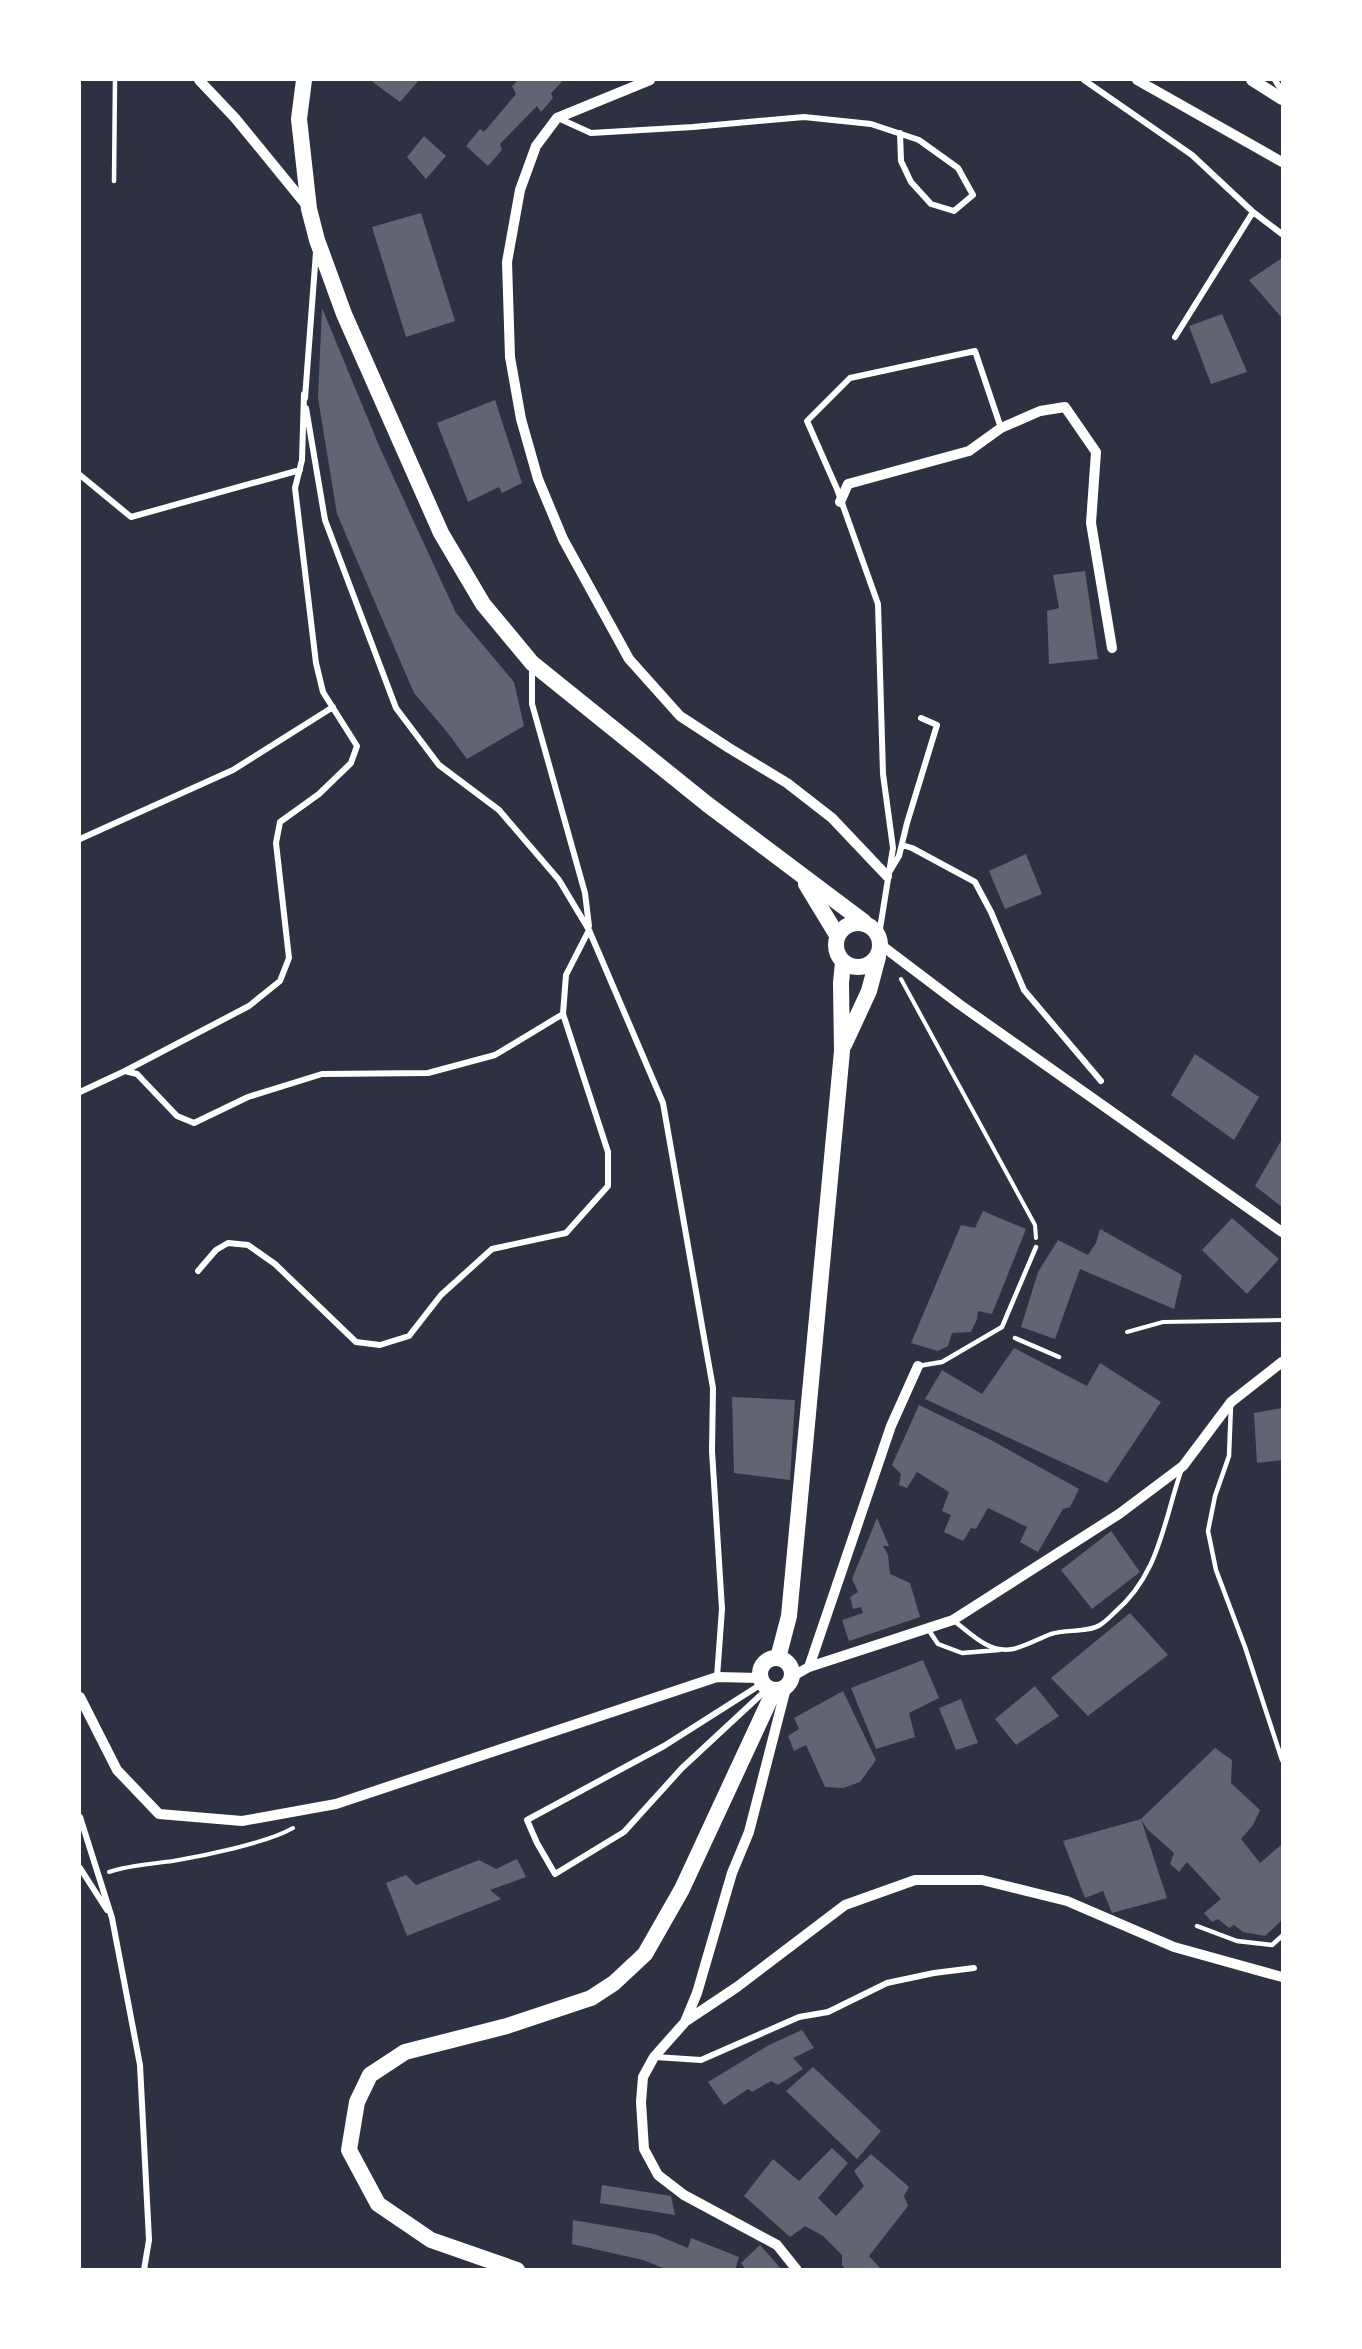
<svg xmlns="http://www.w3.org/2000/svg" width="1362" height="2349" font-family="'Roboto Condensed',sans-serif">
<rect width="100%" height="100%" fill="#2d3142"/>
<path fill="#626471" d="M370,80H419L400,102Z
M518,80H560L562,82L551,93L553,98L541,112L537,106L500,144L502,150L488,166L466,146L480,129L484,132L516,94L512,86Z
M424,136L446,156L426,179L407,157Z
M421,213L455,321L406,337L372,227Z
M1282,258V318L1249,280Z
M322,308L380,448L456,613L514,682L524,726L467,759L447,732L414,693L337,514L318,398Z
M1222,314L1247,372L1211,384L1189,326Z
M495,400L522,483L502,493L499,487L468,502L437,423Z
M1085,571L1098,659L1049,664L1047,611L1059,608L1053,575Z
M1026,854L1042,894L1005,909L989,871Z
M1195,1054L1259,1097L1234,1140L1171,1095Z
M1282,1139V1207L1255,1186Z
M983,1211L1026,1229L992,1314L978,1311L977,1319L971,1332L952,1333L948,1346L938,1351L911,1343L961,1225L975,1228Z
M1232,1218L1279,1259L1247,1294L1202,1250Z
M1100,1229L1182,1275L1174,1309L1080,1269L1055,1339L1021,1327L1038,1272L1058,1240L1088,1255L1096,1243Z
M1014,1348L1087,1386L1100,1363L1161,1402L1107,1483L925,1399L942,1370L982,1394Z
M732,1397L795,1400L790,1480L734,1473Z
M919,1405L989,1439L1079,1489L1070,1507L1063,1509L1038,1552L1020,1542L1027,1527L988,1508L976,1529L971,1528L963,1541L944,1532L951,1515L942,1511L949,1492L917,1472L907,1488L899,1485L901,1474L892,1465Z
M1282,1408V1460L1257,1463L1254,1413Z
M877,1518L889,1546H883L888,1555L890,1574L910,1583L920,1617L849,1641L842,1620L863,1613L861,1607L853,1609L850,1597L858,1592L852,1579Z
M1111,1531L1140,1572L1092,1609L1061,1570Z
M1130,1613L1168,1655L1088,1716L1051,1678Z
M923,1660L939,1698L909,1713L915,1737L876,1749L851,1688Z
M1035,1686L1059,1716L1016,1745L995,1719Z
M843,1691L876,1760L860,1782L843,1788L825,1787L806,1745L794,1751L788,1736L799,1729L794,1718Z
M961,1699L978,1743L956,1750L939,1708Z
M1215,1748L1232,1760L1231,1783L1260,1810L1253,1825L1241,1839L1260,1863L1282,1844V1920L1265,1936L1243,1932L1234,1925L1229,1928L1218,1919L1212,1922L1204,1913L1221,1899L1187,1862L1179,1872L1170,1864L1174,1853L1147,1829L1141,1819Z
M1141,1819L1167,1898L1112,1913L1103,1891L1085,1898L1063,1841Z
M517,1859L526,1877L490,1890L501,1899L407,1936L386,1883L406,1875L416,1885L479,1860L496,1869Z
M802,2030L814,2048L793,2058L803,2069L778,2085L771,2081L752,2092L748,2089L724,2105L708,2082L769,2045Z
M813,2067L881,2131L857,2159L786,2091Z
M832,2148L848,2163L818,2198L836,2216L864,2186L854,2171L871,2154L909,2187L904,2196L908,2206L869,2256L882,2270H846L842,2265V2255L823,2236L805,2226L790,2237L744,2196L773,2159L799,2181Z
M602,2185L671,2196L675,2215L600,2203Z
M573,2220L654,2234L688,2248L691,2238L739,2257L735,2270H668L643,2260L572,2244Z
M760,2245L782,2270H746L741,2263Z"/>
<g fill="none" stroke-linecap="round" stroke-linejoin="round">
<path stroke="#fff" stroke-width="4" d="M901,979L1035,1225L1036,1238
M1127,1332L1163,1322L1282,1320
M109,1872C129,1865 151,1864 173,1861C203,1856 267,1843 293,1828"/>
<path stroke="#fff" stroke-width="4.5" d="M114,181L115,80
M1015,1338L1059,1357
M918,1366L942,1362L1002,1327L1036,1247
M1231,1405L1229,1456L1215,1496L1208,1531L1216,1570L1245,1647L1282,1760
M953,1620C970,1633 989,1654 1013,1649C1026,1646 1038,1639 1051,1634C1066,1629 1087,1633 1100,1625C1105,1622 1110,1617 1114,1613C1159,1575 1163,1524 1181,1471
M928,1629L938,1644L962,1653L999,1650
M1197,1926L1237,1941L1272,1945L1282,1936"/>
<path stroke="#fff" stroke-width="6" d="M1084,80L1192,155L1253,212L1282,234
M1275,80L1282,91
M558,118L591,133L693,127L804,117L871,124L919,140L958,168L973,195L954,211L931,204L911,182L901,161L900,133
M1175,337L1253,212
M305,398L316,252
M306,408L325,520L396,708L439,765L499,810L559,880L589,930
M80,475L131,517L300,470
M532,668V704L585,893L589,926
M80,839L233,770L333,707
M902,845L912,848L975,882L991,912L1024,990L1101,1081
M890,871L899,856L907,823L937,725L921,718
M879,935L893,848L883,774L878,604L837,489L807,421L850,378L975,351L1001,428
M125,1071L249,1006L280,981L289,958L276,843L280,822L319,794L351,763L357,746L323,692L316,663L295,488L302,460L304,394
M80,1092L125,1071L137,1074L177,1116L194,1123L248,1097L322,1074L428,1073L495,1055L563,1014
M198,1271L216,1250L228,1243L248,1245L275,1264L356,1342L380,1345L409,1336L441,1295L492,1249L566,1233L608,1186V1152L563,1014L566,975L589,930L663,1103L705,1343L713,1388L712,1451L722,1609L717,1677
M763,1683L664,1746L527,1820L537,1843L555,1874L624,1832L682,1768L767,1689
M80,1817L112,1918L140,2065L149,2240L144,2270
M80,1868L107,1910
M655,2057L701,2060L799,2017L828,2012L887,1983L934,1973L974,1968"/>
<path stroke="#fff" stroke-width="10" d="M199,80L235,118L307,206
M650,80L557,118L536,146L520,190L507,262L510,357L521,419L538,479L563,539L629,659L680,716L729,748L787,783L832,818L887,876
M1137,80L1282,162
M840,502L848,484L969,451L1001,428L1040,411L1065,407L1096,452L1091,523L1112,648
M881,945L959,1004L1282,1232
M809,1667L891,1426L918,1366
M793,1676L809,1667L953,1620L1119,1514L1183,1466L1231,1402L1282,1362
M786,1688L749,1832L732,1873L697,1993L685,2022L654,2057L643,2077L641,2102L644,2149L658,2175L684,2195L777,2245L797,2270
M80,1697L117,1770L159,1814L242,1821L336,1804L717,1677L760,1678
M686,2021L737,1987L845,1905L915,1880H982L1067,1901L1174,1947L1282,1977"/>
<path stroke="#fff" stroke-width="12" d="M1252,80L1282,99"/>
<path stroke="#fff" stroke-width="16" d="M304,80L299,119L309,209L317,240L344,314L441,533L483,604L532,663L707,804L864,922
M806,884L837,935
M836 945a22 22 0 1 1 44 0a22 22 0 1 1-44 0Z
M844,1045L869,991L878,957
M760 1674a16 16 0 1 1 32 0a16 16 0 1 1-32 0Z
M778,1658L789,1616L842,1051L841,983L843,962
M517,2270L431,2240L378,2204L349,2150L357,2102L370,2075L405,2052L507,2026L591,1998L614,1983L645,1954L682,1889L774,1691"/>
</g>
<rect width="1362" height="2349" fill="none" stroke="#ffffff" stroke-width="162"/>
</svg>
